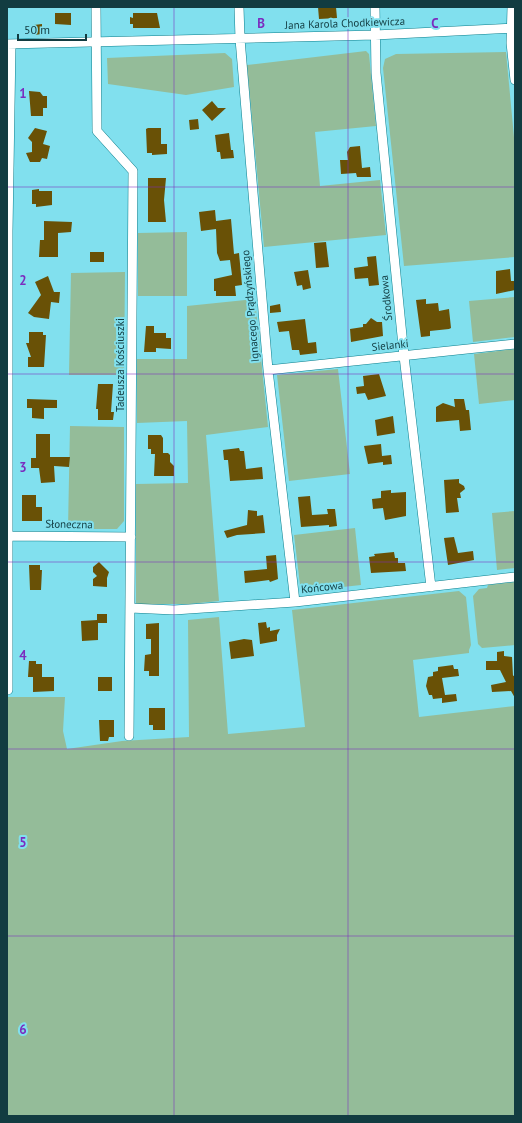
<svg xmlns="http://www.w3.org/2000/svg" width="522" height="1123" font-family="'PT Sans',sans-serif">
<rect width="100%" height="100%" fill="#81e0ee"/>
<path fill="#94bc99" d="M366,51L369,54L376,126L315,132L320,186L380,180L386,235L264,247L247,65Z
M506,52L515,148V257L404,266L383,68L385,59L396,54Z
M225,53L232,59L234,87L186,95L108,84L107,58Z
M187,232V296H138V233Z
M125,272L124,375H69L71,273Z
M515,297V337L473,342L469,301Z
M255,299L268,427L206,435L219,601L189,604H136V484L188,483L187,421L137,423V359H187V306Z
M515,349V400L479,404L474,354Z
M338,369L350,474L289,481L277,375Z
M70,426L124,427V521L117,529H68Z
M515,511V568L497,570L492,513Z
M355,528L361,585L306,591L300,585L294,535Z
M515,582V645L482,648L478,644L473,596L479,589L487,588L488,585Z
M459,591L466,597L471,645L469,650V653L413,660L419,717L515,706V1116H7V697H65L63,731L67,749L122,741L189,737L188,620L219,617L228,734L305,727L292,610Z"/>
<path fill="#695106" d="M318,7H336L337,18L319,19Z
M55,13H71V25L55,24Z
M133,13H157L160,28H133V24H130V17L133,18Z
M42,24V34L34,35V25Z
M29,91L40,92L43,96H47V108H43V116H31Z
M212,101L218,108H226L212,121L202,110Z
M198,119L199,129L190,130L189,120Z
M35,128L47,131L43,144L50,146L47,159L42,158L40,162H30L26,153L32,152V142L28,138Z
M148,128H161V144H167V154L152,155V153H147L146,129Z
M229,133L231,150H233L234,158L221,159L220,152H217L215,135Z
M360,146L362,168L370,167L371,177H357L356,173L341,174L340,160H348L347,152L350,147Z
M148,178H166L164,200L166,222H148Z
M39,189V191H52V205L36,207V204H32V190Z
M215,210L216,221L231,219L234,254L239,253L242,285L235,286L236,296H216V291H214V279L232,275L230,260L220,261L217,253L216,229L201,231L199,212Z
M44,221L72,222L71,232L58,233V257H39L40,240H44Z
M326,242L329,267L316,268L314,243Z
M90,252H104V262H90Z
M376,256L379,285L369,286L368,278L355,279L354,268L368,266L367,257Z
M510,269L511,281H515V290L496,294V271Z
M308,270L311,288L303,290L302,285L297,286L294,272Z
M48,276L54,292H60L59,303L51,302L49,319L34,317L28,313L41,295L35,282Z
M426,299V304L438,303L439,311L449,309L451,328L449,329L430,331V336L421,337L416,300Z
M280,304L281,312L270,313V306Z
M371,318L377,322H382L383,336L351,342L350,329L363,327V324H366Z
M305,319L308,343L316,342L317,353L300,355L299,350H292L289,331L279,332L277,322Z
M146,326H154V333H166V338H171V349L156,348V352H144Z
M29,332H43V335H46L44,367H28V357H31L26,343H29Z
M379,374L386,396L368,400L365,393L357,394L356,387L364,386L363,376Z
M98,384H113L111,412H114L113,420H98V409H96Z
M27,399L57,400V408H44V419L32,418V408H27Z
M454,399H464L466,410H469L471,430L460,431L459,420L436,422V407L443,403L455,407Z
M393,416L395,433L377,436L375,420Z
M36,434H50V457H70L69,467L54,466L55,482L41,483L39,468H31V458H36Z
M148,435H161L163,438V453H168L170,455V462L174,466V476H154L155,454H151V449H148Z
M381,444L382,456L391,455L392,464L383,465V462L368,464L364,446Z
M239,448L240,451H244L246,469L262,467L263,479L230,481L228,460H224L223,450Z
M459,479V483L464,486L465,489L460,493L461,498H457L459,512L446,513L444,480Z
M391,490V493L406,492V516L385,520L383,508L373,509L372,499L381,498V491Z
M22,495H36V507H42V521H22Z
M310,496L312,515L328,514L327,509H335L337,526L329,527V525L301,527L298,497Z
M248,510L257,511V516L263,515L265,533L237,535L227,538L224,531L247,525Z
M454,537L458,553L473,551L474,560L448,565L444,538Z
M394,552L395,558H398V563H405L406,571L371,573L369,557L375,556L374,554Z
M276,555L278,579L270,582L269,580L245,583L244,571L267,569L266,556Z
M99,562L109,572L107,578V587L93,586V579L97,576L93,572V567Z
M29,565H40V570H42L41,590H30Z
M97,614H107V623H98V640L82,641L81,621L97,620Z
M266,622L267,628L270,627V631L280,629L277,635V641L260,644L258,623Z
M159,623V676H149V671H144L145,655L151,654V639H146V624Z
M244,639L252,640L254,656L231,659L229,642Z
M504,651V656L512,657L513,676L515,675V698L511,691L492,692L491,685L506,682L500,670H486V661H497V652Z
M29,661H36V664H42V677H54V691L33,692V677H28Z
M453,665L454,669H458L459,676L442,678L445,695L456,694L457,701L442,703V698L433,699L432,695H429L426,686L428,677L433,676V672L438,671V667Z
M98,677H112V691H98Z
M149,708H165V730H153V725H149Z
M99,720H114V737H109L108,741H100Z"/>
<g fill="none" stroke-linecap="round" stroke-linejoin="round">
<g stroke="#0a7f8d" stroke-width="10">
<path id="minor" d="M96,7L97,131L133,171L129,736
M239,7L240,39L268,370L295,602
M375,7L376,73L404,356L431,587
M512,7L511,43L515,80
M7,44L375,35L515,28
M268,370L515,344
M7,536L131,537
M130,608L174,610L295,602L515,577
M8,690V231L11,44"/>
</g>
<use href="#minor" stroke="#fff" stroke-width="9"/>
</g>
<path fill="none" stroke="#7b2cbf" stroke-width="1" stroke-opacity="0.55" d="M174,7V1116M348,7V1116M7,187H515M7,374H515M7,562H515M7,749H515M7,936H515"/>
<g text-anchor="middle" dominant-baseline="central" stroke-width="4" stroke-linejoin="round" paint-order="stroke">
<g font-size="11" fill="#123c41" stroke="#81e0ee">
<text transform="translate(345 23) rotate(-2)">Jana Karola Chodkiewicza</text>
<text transform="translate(386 298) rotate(-96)">Środkowa</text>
<text transform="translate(250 306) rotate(-95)">Ignacego Prądzyńskiego</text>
<text transform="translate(390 345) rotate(-6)">Sielanki</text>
<text transform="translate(120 365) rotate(-90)">Tadeusza Kościuszki</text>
<text transform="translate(69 524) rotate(1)">Słoneczna</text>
<text transform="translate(322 587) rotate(-6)">Końcowa</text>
</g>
</g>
<g font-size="13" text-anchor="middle" font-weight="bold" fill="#7b2cbf" stroke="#81e0ee" stroke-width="4" stroke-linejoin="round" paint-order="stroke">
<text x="261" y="28">B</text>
<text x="435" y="28">C</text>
<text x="23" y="98">1</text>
<text x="23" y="285">2</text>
<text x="23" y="472">3</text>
<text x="23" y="660">4</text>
<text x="23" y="847">5</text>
<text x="23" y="1034">6</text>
</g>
<rect width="522" height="1123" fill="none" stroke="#123c41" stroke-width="16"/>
<path d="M18 34v6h68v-6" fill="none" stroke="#123c41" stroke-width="2"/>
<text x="24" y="34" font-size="12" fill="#123c41" stroke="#81e0ee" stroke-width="3" paint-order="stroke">50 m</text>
</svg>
